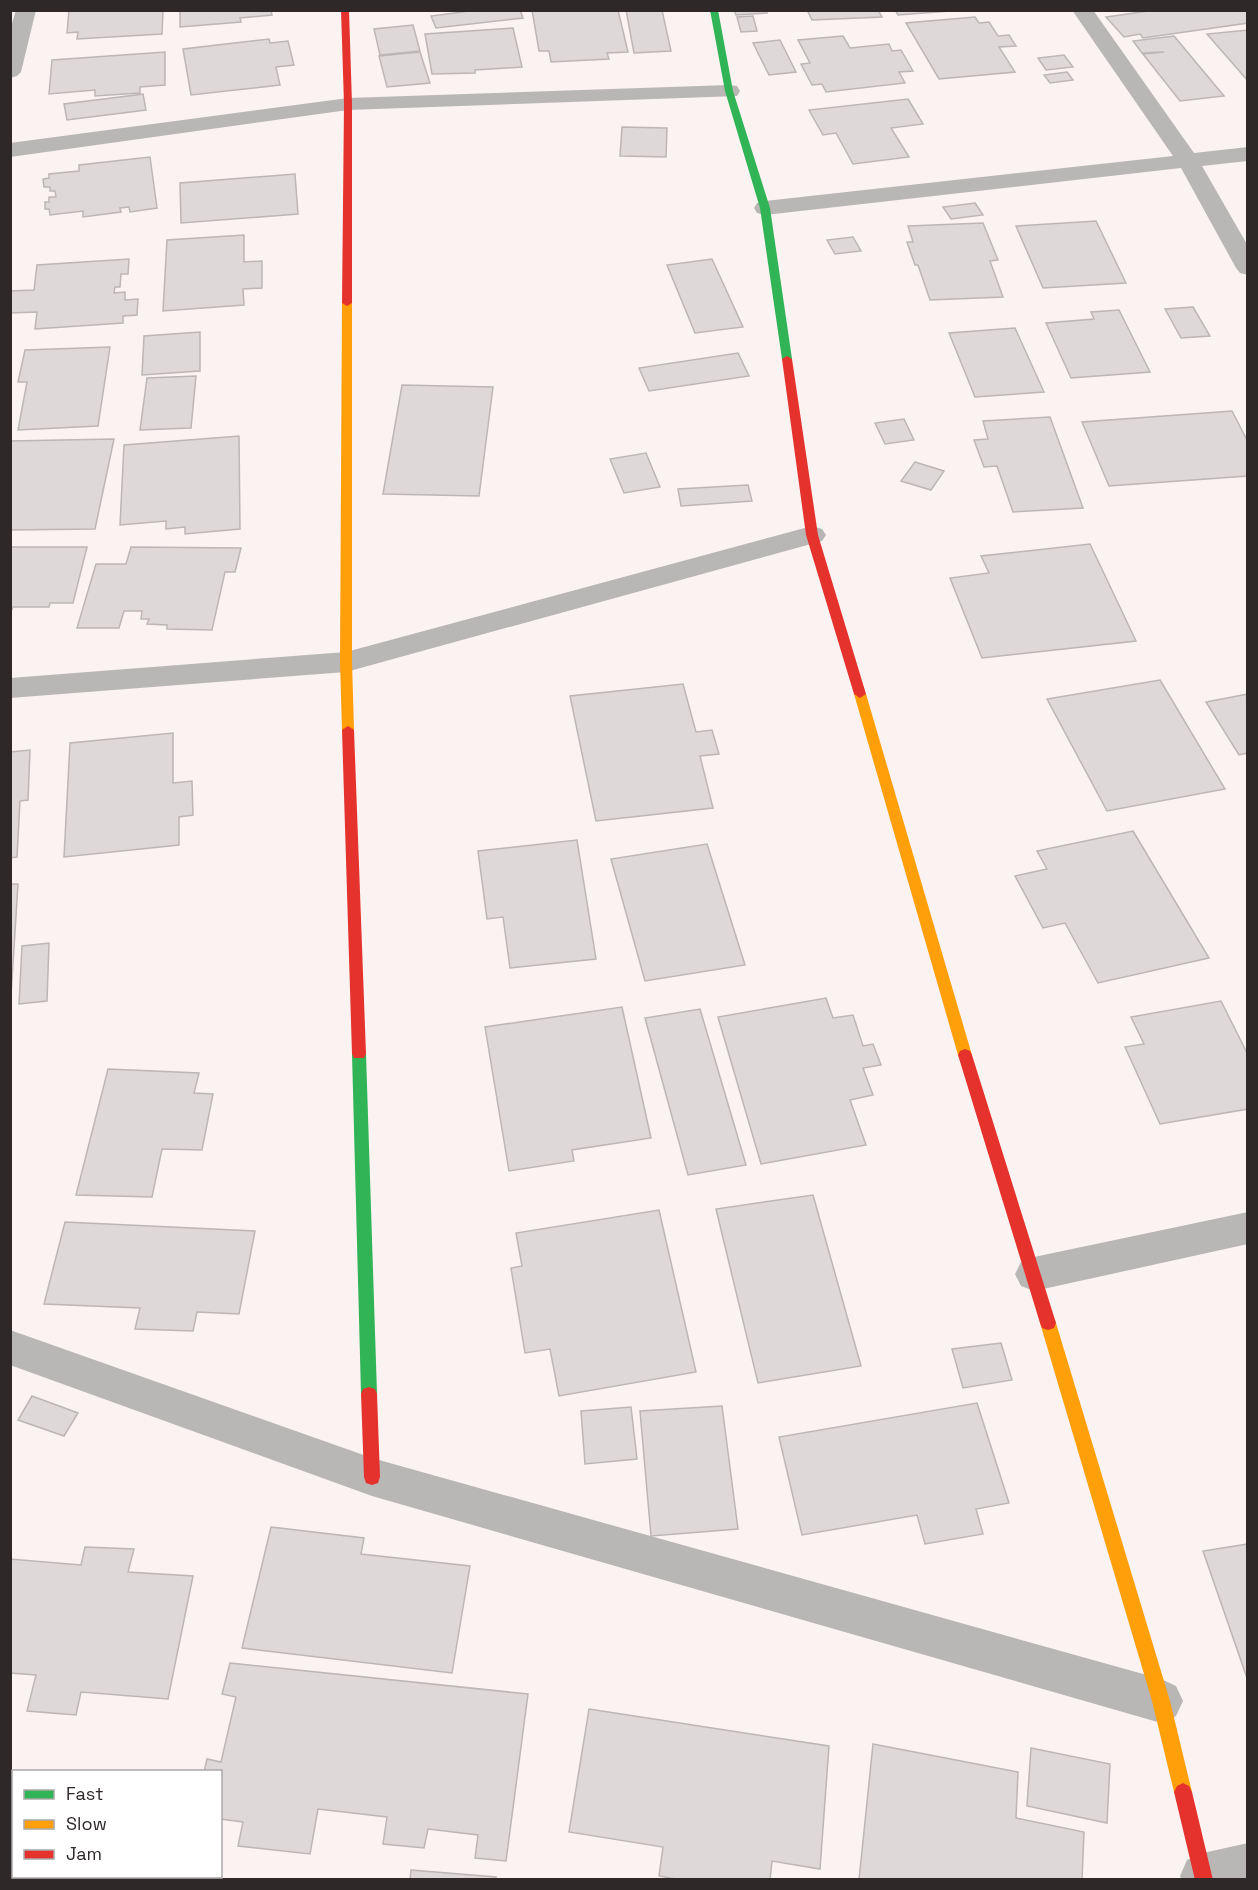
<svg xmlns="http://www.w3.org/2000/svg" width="1258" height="1890" font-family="'Space Grotesk',sans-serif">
<rect width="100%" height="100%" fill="#faf3f2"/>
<path fill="#ded8d8" stroke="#bcb6b6" stroke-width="1.5" d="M69,10H163L162,34L77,39L78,32L67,33Z
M180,10H271L272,15L240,18L241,22L180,27Z
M477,10H520L523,18L436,28L431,16Z
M532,10H618L628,52L607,53L609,59L551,62L549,51H539Z
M626,10H662L671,51L634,53Z
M734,10H766L767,13L736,15Z
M807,10H878L882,17L812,20Z
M895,10H950V11L898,15Z
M1155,10H1248V23L1143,38L1140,34L1124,37L1106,17Z
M753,16L757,31L741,32L737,17Z
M975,17L979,23L989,22L998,36L1009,35L1016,46L999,47L1015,72L939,79L906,23Z
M413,25L420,51L380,55L374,29Z
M513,28L522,67L475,70V73L432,74L425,34Z
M1248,30V81L1207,34Z
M843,36L850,48L889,44L892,51L901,50L913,71L899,72L905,83L826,92L822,84L812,85L801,64L810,63L798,40Z
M1174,36L1224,96L1180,101L1143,54L1164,52L1142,53L1133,41Z
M269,39L270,43L288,41L294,65L276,67L280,85L191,95L183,49Z
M780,40L796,72L769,75L753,43Z
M165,52V85L140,87V93L95,96V90L49,94L52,60Z
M420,52L430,83L387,87L379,56Z
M1064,55L1073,67L1046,70L1038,58Z
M1067,72L1073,80L1050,83L1044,75Z
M143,94L146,110L67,120L64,104Z
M908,99L923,124L891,128L909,157L853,164L836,133L823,135L809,110Z
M622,127L667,128L666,157L620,156Z
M150,157L157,208L130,212L129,207L120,208L121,212L83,217V211L50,215L49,209H45V202H49V197H56L55,191H50V187H44L43,179L49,178V174L79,171V165Z
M295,174L298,214L181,223L180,183Z
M975,203L983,215L951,219L943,207Z
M1096,221L1126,283L1043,288L1016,226Z
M983,223L998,260L990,261L1003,297L930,300L918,265H915L907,242H913L908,226Z
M244,235V262L262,261V288L243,289L244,305L163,311L167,240Z
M853,237L861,251L835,254L827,240Z
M129,259L128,274H121L120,287H115L114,293L125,292V300L138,299L137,315L123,316V323L35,329L37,312L10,313V291L34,290L37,265Z
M712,259L743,327L695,333L667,265Z
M1193,307L1210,336L1181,338L1165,309Z
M1119,310L1150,372L1071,378L1046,323L1094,319L1091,312Z
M1015,328L1044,392L975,397L949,333Z
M200,332V371L142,375L144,336Z
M110,347L98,426L18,430L27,382H18L25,350Z
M738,353L749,376L649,391L639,368Z
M196,376L191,428L140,430L147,378Z
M402,385L493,387L479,496L383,494Z
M1232,411L1248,442V476L1109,486L1082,422Z
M1050,417L1083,508L1013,512L997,466L984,467L974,440L988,439L983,421Z
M904,419L914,440L885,444L875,423Z
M239,436L240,529L185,534V527L166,529V521L120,525L124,445Z
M114,439L95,529L10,530V441Z
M646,453L660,487L624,493L610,459Z
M915,462L944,471L931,490L901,481Z
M748,485L752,501L681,506L678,489Z
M1090,544L1136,641L982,658L950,578L989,573L981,556Z
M10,547H87L73,603H50L49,607H13L10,614Z
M131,547L241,548L235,572H225L212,630L167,629V625L147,624L149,619H141L142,611H124L119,628H77L96,564H126Z
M1160,680L1225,789L1107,811L1047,699Z
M683,684L696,732L712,730L719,754L700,756L713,808L596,821L570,696Z
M1248,694V753L1239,755L1206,702Z
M173,733V783L192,781L193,815L179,817V845L64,857L70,743Z
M30,750L28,800L20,801L17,857L10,858V752Z
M1133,831L1209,958L1098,983L1065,923L1043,928L1015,876L1047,869L1037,851Z
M577,840L596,959L510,968L503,917L487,919L478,851Z
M707,844L745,965L645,981L611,859Z
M10,884H18L10,1012Z
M49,943L47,1001L19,1004L22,946Z
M826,998L833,1018L853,1015L863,1046L873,1044L881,1065L863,1068L873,1095L850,1100L866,1145L761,1164L718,1017Z
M1221,1001L1248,1055V1109L1160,1124L1125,1047L1144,1044L1131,1017Z
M622,1007L651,1138L572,1150L574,1161L509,1171L485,1027Z
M700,1009L746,1165L688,1175L645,1018Z
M108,1069L199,1073L194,1093L213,1094L202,1150L162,1149L152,1197L76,1195Z
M813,1195L861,1366L758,1383L716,1209Z
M659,1210L696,1372L559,1396L550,1349L525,1353L511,1268L522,1266L516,1233Z
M65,1222L255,1231L239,1314L197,1312L193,1331L135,1329L140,1308L44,1304Z
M1001,1343L1012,1380L963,1388L952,1349Z
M32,1396L78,1413L64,1436L18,1420Z
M977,1403L1009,1503L976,1509L983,1534L925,1544L917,1515L802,1535L779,1437Z
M722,1406L738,1529L651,1536L640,1411Z
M631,1407L637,1459L585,1464L581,1411Z
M271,1527L364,1538L361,1554L470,1566L452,1673L242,1648Z
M1248,1544V1681L1203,1551Z
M85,1547L134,1549L128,1572L193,1576L168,1699L81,1692L76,1715L27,1711L36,1675L10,1673V1559L81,1565Z
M230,1663L528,1694L506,1861L475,1858L478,1835L428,1829L424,1848L383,1844L387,1817L318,1809L310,1854L238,1846L243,1822L220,1819V1772H204L207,1759L221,1762L236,1697L222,1694Z
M589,1709L829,1746L820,1869L772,1861L770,1880H681L659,1876L663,1847L569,1832Z
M873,1744L1018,1772L1016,1818L1084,1832L1082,1880H859Z
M1031,1748L1110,1764L1107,1823L1027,1806Z
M411,1870L496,1877L495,1880H410Z"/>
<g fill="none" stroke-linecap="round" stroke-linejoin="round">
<path fill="#b9b6b6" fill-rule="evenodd" d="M16,10H36L21,72L17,76L10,78V30Z
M1072,10H1093L1194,153L1248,147V161L1202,166L1248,246V275L1240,273L1236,268L1181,168L765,215L757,213L754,208L757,203L765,201L1173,156Z
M729,85L737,86L740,91L737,96L348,110L10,157V143L348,98Z
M812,526L822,529L826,535L822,541L346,672L10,698V678L346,652Z
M1248,1212V1244L1034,1291L1021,1286L1015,1274L1021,1262L1034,1257Z
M10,1330L372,1458L1161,1679L1176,1686L1183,1701L1176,1716L1161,1723L372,1496L10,1365Z
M1248,1843V1880H1182L1180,1876L1187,1860L1203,1853Z"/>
<path fill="#30b455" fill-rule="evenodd" d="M710,10H718L733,91L770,208L792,359L787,362L782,359L760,208L725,91Z
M359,1048L364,1050L366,1054L377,1394L375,1399L369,1401L363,1399L361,1394L352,1054L354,1050Z"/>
<path fill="#ff9f0a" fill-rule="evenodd" d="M347,300L352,303V662L354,730L348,734L342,730L340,662L342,303Z
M860,690L866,694L972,1055L970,1059H960L958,1055L854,694Z
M1048,1316L1054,1318L1056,1323L1170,1701L1192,1792L1189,1798L1183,1801L1177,1798L1174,1792L1152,1701L1040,1323L1042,1318Z"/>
<path fill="#e5322d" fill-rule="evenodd" d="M341,10H349L352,104V303L347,306L342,303L344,104Z
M787,356L792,359L818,535L866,694L860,698L854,694L806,535L782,359Z
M348,726L354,730L366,1054L364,1058H354L352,1054L342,730Z
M965,1049L970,1051L972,1055L1056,1323L1054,1328L1048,1330L1042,1328L1040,1323L958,1055L960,1051Z
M369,1387L375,1389L377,1394L380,1477L378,1483L372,1485L366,1483L364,1477L361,1394L363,1389Z
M1183,1783L1189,1786L1192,1792L1213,1880H1195L1174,1792L1177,1786Z"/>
</g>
<rect width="1258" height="1890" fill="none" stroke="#2e2828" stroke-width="24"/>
<rect x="12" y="1770" width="210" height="108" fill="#ffffff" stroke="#aba9a9" stroke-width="1.5"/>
<rect x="24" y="1790" width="30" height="9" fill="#30b455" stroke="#aba9a9" stroke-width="1.5"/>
<text x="66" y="1800" font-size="18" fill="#2e2828">Fast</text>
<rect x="24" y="1820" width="30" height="9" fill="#ff9f0a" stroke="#aba9a9" stroke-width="1.5"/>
<text x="66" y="1830" font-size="18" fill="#2e2828">Slow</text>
<rect x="24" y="1850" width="30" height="9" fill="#e5322d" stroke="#aba9a9" stroke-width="1.5"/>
<text x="66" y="1860" font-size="18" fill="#2e2828">Jam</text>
</svg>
